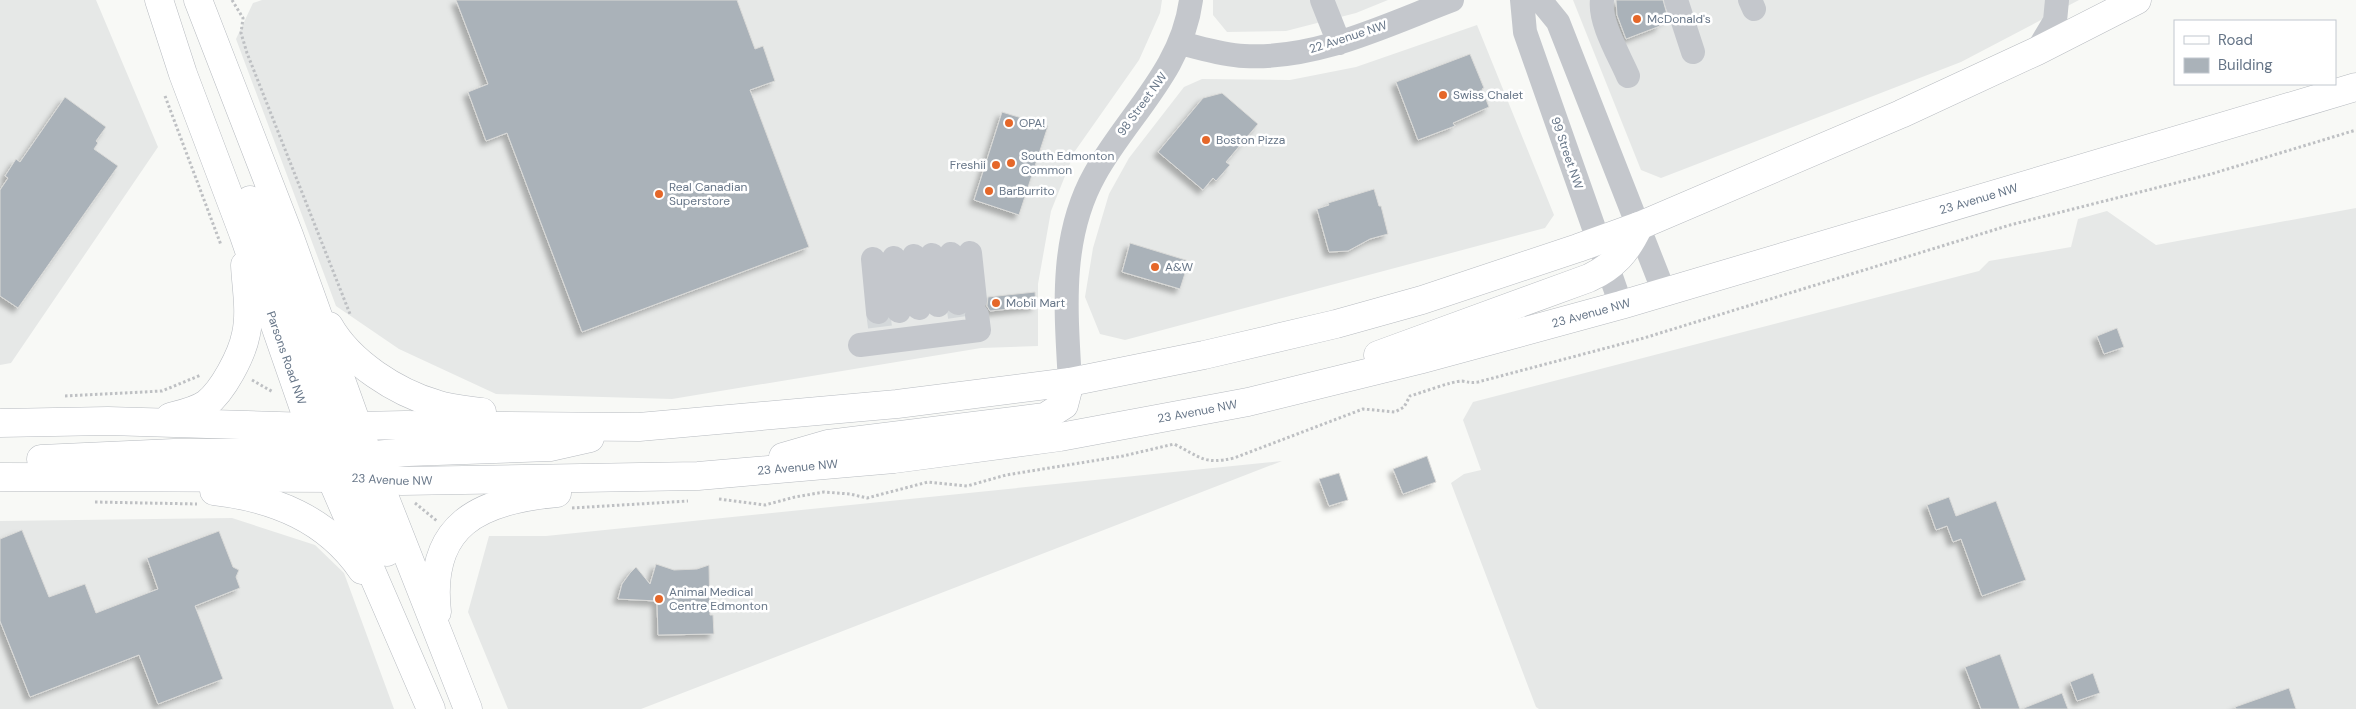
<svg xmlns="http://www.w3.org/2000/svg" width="2356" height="709" font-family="'DM Sans',sans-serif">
<defs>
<filter id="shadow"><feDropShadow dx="-4.5" dy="4.5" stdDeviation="2.5" flood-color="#0004"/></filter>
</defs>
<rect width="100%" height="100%" fill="#f8f9f6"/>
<path fill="#e6e8e7" d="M0,0H96L158,147L11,363L0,365Z
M262,0H1162L1160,13L1139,60L1075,151L1051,211L1038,284V346L981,348L672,399L496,394L399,349L336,306L236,39L253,3Z
M1213,0H1388L1356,13L1286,31L1227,32L1213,15Z
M1573,0H2079L1961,62L1661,178L1641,170Z
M1477,25L1554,215L1545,228L1125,340L1100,334L1085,297L1093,248L1109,194L1129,158L1184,87L1202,79L1290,80L1356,67Z
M2356,208V709H1539L1536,707L1451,483L1464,474L1481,470L1463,420L1473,402L1979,271L1989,261L2071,247L2078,219L2107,211L2156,245Z
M1282,461L641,709H508L468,612L489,536H546Z
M232,518L315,545L344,573L394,709H0V521Z"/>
<path fill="#aab2b9" stroke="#dadad8" filter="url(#shadow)" d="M456,0H737L755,49L763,46L775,81L750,90L809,247L582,332L507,133L486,141L468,92L488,84Z
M1616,0H1663L1668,18L1659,22L1660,26L1626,39L1617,15Z
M1470,54L1484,88L1482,89L1489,107L1453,123L1455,126L1418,140L1396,82Z
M1222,93L1258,124L1226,162L1230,165L1216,181L1213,178L1203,190L1158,152L1203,98Z
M65,97L106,127L96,141L98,143L94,149L118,166L18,308L0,296V190L8,178L5,176L16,159L20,162Z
M1002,112L1048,126L1019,215L974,200Z
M1374,189L1379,206H1381L1388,234L1370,239L1348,251L1329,252L1317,209L1329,205L1328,203Z
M1130,243L1189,261L1180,289L1122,272Z
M1035,292L1036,306L990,311L987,306L988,297Z
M2117,328L2124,347L2104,354L2097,336Z
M1427,456L1436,482L1403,494L1393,469Z
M1339,473L1348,500L1329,506L1319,479Z
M1949,497L1956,516L1996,501L2026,580L1982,596L1961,539L1953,542L1947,526L1936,530L1927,505Z
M22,530L49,597L85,584L96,613L158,589L147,558L219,531L233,567L239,570L236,577L240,588L195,606L223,679L158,704L139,655L30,697L0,621V539Z
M656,564L674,570L697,569L709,565L710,615H713L714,634L658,635L657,601L618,599L622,584L630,573L636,567L650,584Z
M2000,654L2020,709H1981L1965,667Z
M2093,673L2100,693L2077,701L2070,682Z
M2289,688L2296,709H2236L2235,707Z
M2062,693L2068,709H2024V708Z"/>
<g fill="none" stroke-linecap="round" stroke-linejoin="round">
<path stroke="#d4d8da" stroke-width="24" stroke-dasharray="24 12" stroke-linecap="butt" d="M958,303L960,317
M878,312L880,327"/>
<g stroke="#b7bbc0" stroke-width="29">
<g id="major">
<path id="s1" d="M159,0L183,74L243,233L303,406L331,478L431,709"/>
<path d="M198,0L289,235L368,455L468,709"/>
<path d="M250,200L343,442"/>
<path d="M329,326C350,363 396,392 436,404C451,409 467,410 482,412"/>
<path d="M1378,355L1589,278C1614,266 1627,252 1639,226"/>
<path d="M170,417C182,414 196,411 206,404C223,391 242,355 246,334C251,312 246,287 245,265"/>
<path d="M0,423L108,421L311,427L405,425L639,427L897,404L1070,382L1204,355L1336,324L1422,300L1578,248L1639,226L1901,114L2037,51L2137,0"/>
<path d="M352,457L408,452L550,447L590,438"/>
<path d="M783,457L828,444L1045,417L1064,405L1070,382"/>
<path d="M41,459L174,453H304L320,451L337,444"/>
<path d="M348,466L355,478L387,552"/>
<path id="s2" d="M0,477L355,478L402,481L698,476L894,459L1060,437L1248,402L1419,360L1621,305L2356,87"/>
<path d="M214,491C274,498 327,519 362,570"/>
<path d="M437,612C427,524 480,500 557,493"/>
</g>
</g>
<path stroke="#bec0c3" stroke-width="3" stroke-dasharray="2.5 2.5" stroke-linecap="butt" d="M232,0L243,18L241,33L247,53L350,314
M165,96L221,245
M252,380L273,392
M65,396L162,391L201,375
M719,499L765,505L795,497L824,492L850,494L867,498L928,482L967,486L1006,475L1123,456L1174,444C1201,457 1203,465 1234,458L1363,409L1395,412L1404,407L1410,396C1421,393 1452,381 1462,381C1468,382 1471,383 1478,382L1644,338L2010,225L2211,174L2356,130
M95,502L197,504
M415,503L437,521
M572,508L688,501"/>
<path stroke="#c4c7cc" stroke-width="24" d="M1322,0L1339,43
M1522,0L1525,32L1621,305
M1540,0L1558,22L1664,292
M1602,0C1599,22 1619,55 1628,76
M1676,0L1693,52
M1750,0L1754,9
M1180,43C1201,48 1222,55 1244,56C1317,60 1386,25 1452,0
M2037,51L2055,21L2057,0
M970,253L975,300
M951,254L958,303
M932,255L938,305
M914,256L919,308
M894,258L899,311
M873,259L878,312
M860,345L979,330L977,315
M1070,382C1066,311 1059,238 1095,174C1128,115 1182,70 1191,0"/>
<use href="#major" stroke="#fff" stroke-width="28"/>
</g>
<g fill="#e56729" stroke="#fff" stroke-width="2">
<circle cx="1637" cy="19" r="5"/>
<circle cx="1443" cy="95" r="5"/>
<circle cx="1009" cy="123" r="5"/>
<circle cx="1206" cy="140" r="5"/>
<circle cx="1011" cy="163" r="5"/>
<circle cx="996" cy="165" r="5"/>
<circle cx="989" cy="191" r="5"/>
<circle cx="659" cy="194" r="5"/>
<circle cx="1155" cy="267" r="5"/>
<circle cx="996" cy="303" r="5"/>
<circle cx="659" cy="599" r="5"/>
</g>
<g text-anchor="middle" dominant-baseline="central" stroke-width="5" stroke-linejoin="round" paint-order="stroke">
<g font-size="12" fill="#677688" stroke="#fff" text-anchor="start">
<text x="1647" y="19">McDonald's</text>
<text x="1453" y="95">Swiss Chalet</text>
<text x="1019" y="123">OPA!</text>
<text x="1216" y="140">Boston Pizza</text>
<text x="1021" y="156">South Edmonton<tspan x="1021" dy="14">Common</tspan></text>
<text x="986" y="165" text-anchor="end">Freshii</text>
<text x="669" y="187">Real Canadian<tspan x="669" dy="14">Superstore</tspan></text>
<text x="999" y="191">BarBurrito</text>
<text x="1165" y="267">A&amp;W</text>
<text x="1006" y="303">Mobil Mart</text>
<text x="669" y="592">Animal Medical<tspan x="669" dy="14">Centre Edmonton</tspan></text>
</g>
<g font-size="12" fill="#677688" stroke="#fff">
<text transform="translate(1348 37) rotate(-18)">22 Avenue NW</text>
<text transform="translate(1142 104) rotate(-54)">98 Street NW</text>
<text transform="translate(1567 153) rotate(71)">99 Street NW</text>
<text stroke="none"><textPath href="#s2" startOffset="2012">23 Avenue NW</textPath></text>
<text stroke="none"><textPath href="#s2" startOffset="1608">23 Avenue NW</textPath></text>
<text stroke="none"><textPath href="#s1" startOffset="380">Parsons Road NW</textPath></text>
<text stroke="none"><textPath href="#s2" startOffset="1202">23 Avenue NW</textPath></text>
<text stroke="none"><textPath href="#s2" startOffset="798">23 Avenue NW</textPath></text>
<text stroke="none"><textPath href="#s2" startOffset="392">23 Avenue NW</textPath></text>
</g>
</g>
<rect x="2174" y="20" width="162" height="65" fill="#ffffff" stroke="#c2c8cf"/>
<rect x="2184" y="36" width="25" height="8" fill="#ffffff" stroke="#c2c8cf"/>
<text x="2218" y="45" font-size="15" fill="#677688">Road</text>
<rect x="2184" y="58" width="25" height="15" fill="#aab2b9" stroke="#c2c8cf"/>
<text x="2218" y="70" font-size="15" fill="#677688">Building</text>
</svg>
